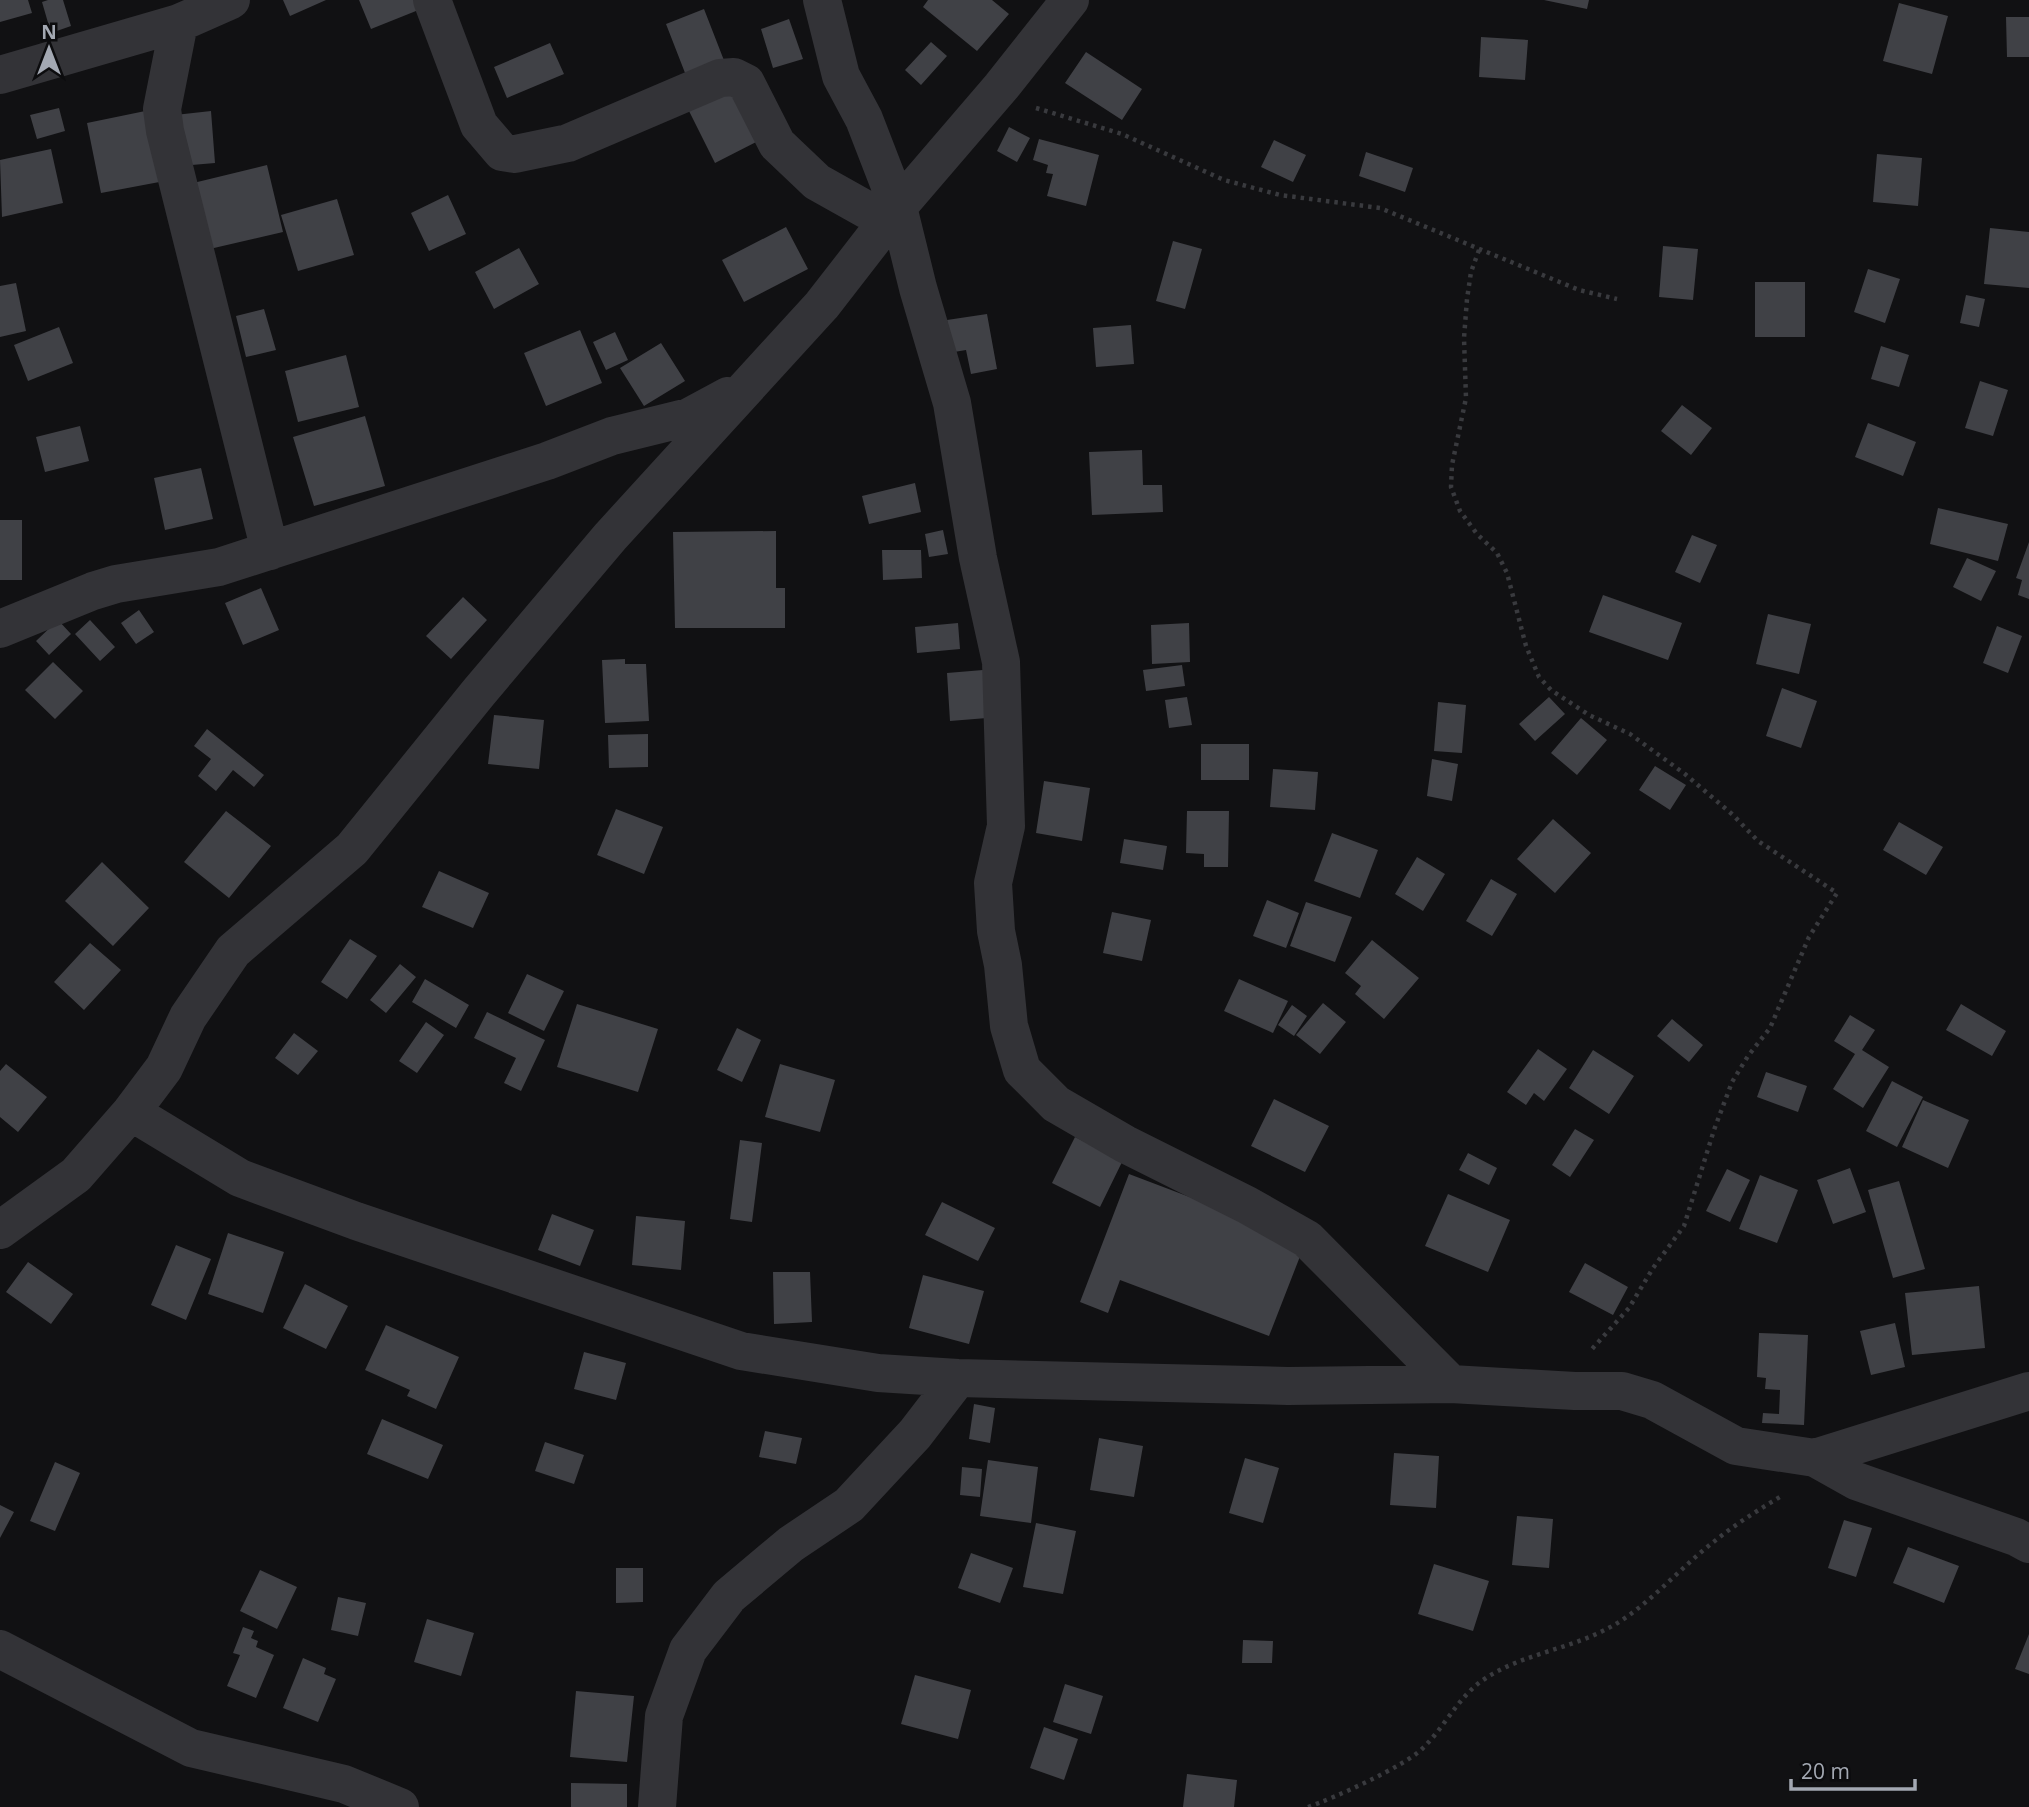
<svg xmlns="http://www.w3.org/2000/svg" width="2029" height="1807" font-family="'Open Sans',sans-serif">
<rect width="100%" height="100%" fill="#111113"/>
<path fill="#404146" d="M0,0H28L32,13L0,22Z
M48,0H63L71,26L51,33L42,2Z
M283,0H326L290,16Z
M359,0H417L421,9L371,29Z
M928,0H992L1009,14L977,51L923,7Z
M1544,0H1589L1587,9Z
M1899,3L1948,16L1932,74L1883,61Z
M704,9L725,63L687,78L666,24Z
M2006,17H2029V57H2007Z
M789,19L803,59L773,68L761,29Z
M1481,37L1528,40L1525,80L1479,77Z
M931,42L947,56L921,85L905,70Z
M550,43L564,74L507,98L494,67Z
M1086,52L1142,89L1122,120L1065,83Z
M736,88L762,139L715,163L689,111Z
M59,108L65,131L37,139L30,115Z
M155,109L170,180L101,193L87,123Z
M211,111L215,163L180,166L175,115Z
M1009,127L1030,138L1017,162L997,151Z
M1039,139L1099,155L1086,206L1047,196L1053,174L1046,173L1048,165L1033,160Z
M1274,140L1306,155L1293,182L1261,167Z
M51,149L63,203L2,217L0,160Z
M1366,152L1413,168L1405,192L1359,176Z
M1877,154L1922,158L1918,206L1873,202Z
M267,165L283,232L201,251L185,185Z
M448,195L466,234L429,251L411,213Z
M337,199L354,255L298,271L281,215Z
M786,227L808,269L744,302L722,260Z
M1990,228L2029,232V288L1984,284Z
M1173,241L1202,249L1185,309L1156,301Z
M1663,246L1698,249L1693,300L1659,297Z
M519,248L539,284L494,309L475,272Z
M1868,269L1900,279L1885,323L1854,312Z
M1755,282H1805V337H1755Z
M16,283L26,331L0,337V286Z
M1966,295L1985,299L1979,327L1960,323Z
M264,309L276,350L246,357L236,316Z
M987,314L997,369L971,374L966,350L954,352L947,320Z
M1131,325L1134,364L1096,367L1093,328Z
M59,327L73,363L28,381L14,345Z
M580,330L602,383L546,406L524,353Z
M615,332L628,360L606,370L593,342Z
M661,343L685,381L644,406L620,368Z
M1881,346L1909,355L1899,387L1871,379Z
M346,355L359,407L298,422L285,371Z
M1980,381L2008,390L1993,436L1965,428Z
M1682,405L1712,428L1691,455L1661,431Z
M365,416L385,486L314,506L293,437Z
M1868,423L1916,442L1903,476L1855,457Z
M80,426L89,461L45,472L36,437Z
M1142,450L1143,485H1162L1163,512L1092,515L1089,452Z
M201,468L213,519L165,530L154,478Z
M915,483L921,512L869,524L862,496Z
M1938,508L2008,524L1998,561L1930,544Z
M0,520H22V580H0Z
M943,530L948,554L929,557L925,534Z
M776,531V588H785V628H675L673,532Z
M1692,535L1717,545L1700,583L1675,572Z
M2029,542V599L2018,595L2022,580L2016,578Z
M882,550H921L922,578L883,580Z
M1967,558L1996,571L1981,601L1953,587Z
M261,588L279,630L243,645L225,603Z
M1603,595L1682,623L1668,660L1589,632Z
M463,597L487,620L451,659L426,636Z
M139,610L154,632L136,644L121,623Z
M1768,614L1811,624L1799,674L1756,664Z
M58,620L71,634L49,655L36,641Z
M90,620L115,647L100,661L75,634Z
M958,623L960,649L917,653L915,627Z
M1189,623L1190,662L1152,664L1151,625Z
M1997,626L2022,636L2008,673L1983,663Z
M625,659V664H646L649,721L605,723L602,660Z
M53,662L83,691L55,719L25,690Z
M1182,665L1185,686L1146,691L1143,670Z
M983,670L987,718L950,721L947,673Z
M1782,688L1817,701L1801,748L1766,736Z
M1187,697L1192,725L1169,728L1165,700Z
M1549,697L1565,714L1535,741L1519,724Z
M1438,702L1466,705L1462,753L1434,751Z
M494,715L544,720L539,769L488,764Z
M1581,718L1607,740L1577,775L1551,753Z
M207,729L264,775L254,787L233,770L216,791L198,776L211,759L194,746Z
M648,734V767L609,768L608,735Z
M1201,744H1249V780H1201Z
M1432,759L1458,764L1452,801L1427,796Z
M1655,766L1686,785L1670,810L1639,790Z
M1273,769L1318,772L1315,810L1270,807Z
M1044,781L1090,788L1082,841L1036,833Z
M616,809L663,827L644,874L597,855Z
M226,811L271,846L229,898L184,862Z
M1187,811H1229L1228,867H1204V854L1186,853Z
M1553,819L1591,853L1555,893L1517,859Z
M1899,822L1943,847L1926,875L1883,850Z
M1332,833L1378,850L1360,898L1314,881Z
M1124,839L1167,846L1163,870L1120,863Z
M1417,857L1445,874L1423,911L1395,894Z
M102,862L149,908L113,946L65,901Z
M439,871L489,893L473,928L422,907Z
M1491,879L1517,894L1492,936L1466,921Z
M1267,900L1299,913L1286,948L1253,936Z
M1306,902L1352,917L1335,962L1290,946Z
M1112,912L1151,920L1142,961L1103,953Z
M350,939L377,956L347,999L321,982Z
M1372,940L1419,978L1384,1019L1355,994L1361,986L1345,973Z
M90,943L121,970L84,1010L54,982Z
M400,964L416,977L386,1013L370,1000Z
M527,974L564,991L544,1031L508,1013Z
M425,979L469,1005L456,1028L412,1002Z
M1239,979L1288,1001L1273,1033L1224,1011Z
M1323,1003L1346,1022L1320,1054L1296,1035Z
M577,1004L658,1029L638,1092L557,1067Z
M1961,1004L2006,1031L1992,1056L1946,1030Z
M1292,1005L1307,1016L1294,1036L1278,1025Z
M487,1012L545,1040L521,1091L504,1083L516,1058L474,1038Z
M1850,1015L1875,1030L1862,1050L1889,1067L1863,1108L1833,1089L1855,1054L1834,1041Z
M1672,1019L1703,1045L1689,1062L1657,1036Z
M426,1022L444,1035L417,1073L399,1061Z
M737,1028L761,1040L742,1082L717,1070Z
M294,1033L318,1051L298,1075L275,1058Z
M1538,1049L1567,1069L1544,1101L1534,1093L1526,1105L1507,1092Z
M1593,1050L1634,1076L1609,1114L1569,1088Z
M6,1064L47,1097L18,1132L0,1117V1071Z
M780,1064L835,1080L820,1132L765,1117Z
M1766,1072L1807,1086L1798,1112L1757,1097Z
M1892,1081L1923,1097L1897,1147L1866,1131Z
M1274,1099L1329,1126L1305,1172L1251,1146Z
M1923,1100L1969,1120L1948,1168L1902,1147Z
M1575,1129L1594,1140L1570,1177L1552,1165Z
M1075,1137L1123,1160L1100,1207L1052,1183Z
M740,1140L762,1143L752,1222L730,1219Z
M1468,1153L1497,1168L1489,1185L1459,1170Z
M1850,1168L1866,1212L1833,1224L1817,1180Z
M1727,1169L1750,1180L1730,1222L1706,1211Z
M1129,1174L1306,1241L1269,1336L1120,1280L1108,1313L1080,1302Z
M1760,1175L1798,1190L1777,1243L1739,1229Z
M1899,1181L1925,1269L1893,1278L1868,1190Z
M1448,1194L1510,1220L1488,1272L1425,1246Z
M942,1202L995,1228L978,1261L925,1235Z
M552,1214L594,1230L580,1266L538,1250Z
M636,1216L685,1221L681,1270L632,1265Z
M228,1233L284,1252L263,1313L208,1294Z
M176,1245L211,1259L186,1320L151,1305Z
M28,1262L73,1294L51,1324L6,1292Z
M1585,1263L1628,1287L1613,1315L1569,1292Z
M773,1272H810L812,1322L774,1324Z
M923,1275L984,1291L969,1344L909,1328Z
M305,1284L348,1306L326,1349L283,1328Z
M1979,1286L1985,1348L1912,1355L1905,1293Z
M1895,1323L1905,1367L1871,1375L1860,1331Z
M386,1325L459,1357L436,1409L407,1396L410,1390L365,1370Z
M1759,1333L1808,1335L1804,1425L1762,1423L1763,1413L1779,1414L1780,1390L1765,1389L1766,1378L1757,1377Z
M584,1352L626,1363L616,1400L574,1389Z
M974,1404L995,1408L990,1443L969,1439Z
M382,1419L443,1445L428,1479L367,1454Z
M765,1431L802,1438L796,1464L759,1457Z
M1099,1438L1143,1446L1134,1497L1090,1490Z
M545,1442L584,1455L574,1484L535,1471Z
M1394,1453L1439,1456L1436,1508L1390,1505Z
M1245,1458L1279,1468L1263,1523L1229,1513Z
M988,1460L1038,1467L1031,1523L980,1516Z
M55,1462L80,1473L55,1531L30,1521Z
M962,1467L982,1469L980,1497L960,1495Z
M0,1505L14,1512L0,1538Z
M1517,1516L1553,1519L1549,1568L1512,1565Z
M1844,1520L1872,1528L1856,1577L1828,1568Z
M1036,1523L1076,1531L1063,1594L1023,1587Z
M1908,1547L1959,1566L1944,1603L1893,1583Z
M971,1553L1013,1568L1000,1603L958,1588Z
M1434,1564L1489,1581L1473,1631L1418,1614Z
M616,1568H643V1602L616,1603Z
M260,1570L297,1587L277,1629L240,1611Z
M338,1597L366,1603L358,1636L331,1630Z
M427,1619L474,1633L461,1676L414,1662Z
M243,1627L254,1631L251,1638L258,1641L256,1647L274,1655L256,1698L227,1686L240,1655L233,1653Z
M2029,1634V1674L2015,1669Z
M1243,1640L1273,1641L1272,1663H1242Z
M303,1658L326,1668L324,1674L336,1679L318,1722L283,1708Z
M915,1675L971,1690L958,1739L901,1724Z
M1065,1684L1103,1696L1091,1734L1053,1722Z
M576,1691L634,1696L627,1762L570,1757Z
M1044,1727L1078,1739L1064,1780L1030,1768Z
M1187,1774L1237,1780L1234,1807H1183Z
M571,1783L627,1784V1807H571Z"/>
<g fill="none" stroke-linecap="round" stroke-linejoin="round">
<path stroke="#393a3e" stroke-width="4.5" stroke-dasharray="3.5 5" stroke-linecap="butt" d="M1036,108L1122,134L1224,180L1280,195L1380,208L1579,290L1617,299
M1479,250L1471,272L1467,299L1464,338L1466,398L1452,465L1451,487L1460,511L1477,534L1497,553L1507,573L1526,646L1539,677L1551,690L1589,715L1630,734L1685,774L1733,815L1758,841L1837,893L1809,937L1770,1028L1748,1056L1732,1082L1714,1130L1684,1226L1653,1268L1629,1308L1592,1349
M1308,1807C1334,1798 1403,1767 1422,1749C1445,1727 1459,1695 1486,1678C1524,1653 1573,1649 1614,1625C1649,1605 1683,1565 1716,1540C1737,1523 1760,1509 1783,1495"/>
<path stroke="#333337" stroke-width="38" d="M432,0L479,125L502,152L515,154L568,143L720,78L734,77L746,83L777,144L817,182L867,210L898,207
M822,0L841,76L864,119L898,207L918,288L952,403L978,558L1001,662L1006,826L993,883L996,931L1003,965L1009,1026L1022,1070L1056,1104L1125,1144L1247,1205L1307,1239L1451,1384
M179,23L162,109L165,131L270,551
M0,75L179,23L231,0
M0,629L93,591L116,584L219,567L547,461L612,436L689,417L728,396
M131,1112L240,1178L356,1221L741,1351L878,1373L958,1378L1288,1386L1451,1384L1575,1391H1622L1652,1400L1736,1446L1815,1458L2029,1391
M0,1230L76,1175L131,1112L164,1068L188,1017L233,951L352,849L479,692L610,537L822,305L898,207L1001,87L1070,0
M1815,1458L1856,1481L2016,1537L2029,1544
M0,1649L191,1748L344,1784L400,1807
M657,1807L664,1716L688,1650L729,1596L791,1544L849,1505L915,1434L958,1378"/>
</g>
<g transform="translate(49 49)" stroke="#0c0c0e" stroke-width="5" paint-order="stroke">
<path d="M0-5L12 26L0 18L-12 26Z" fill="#a3a8b2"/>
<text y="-10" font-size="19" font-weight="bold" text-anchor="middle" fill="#a3a8b2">N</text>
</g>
<path d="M1791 1779v10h124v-10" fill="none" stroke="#a3a8b2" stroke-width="3.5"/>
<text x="1801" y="1779" font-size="21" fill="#a3a8b2" stroke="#0c0c0e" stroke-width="5" paint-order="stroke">20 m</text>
</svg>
